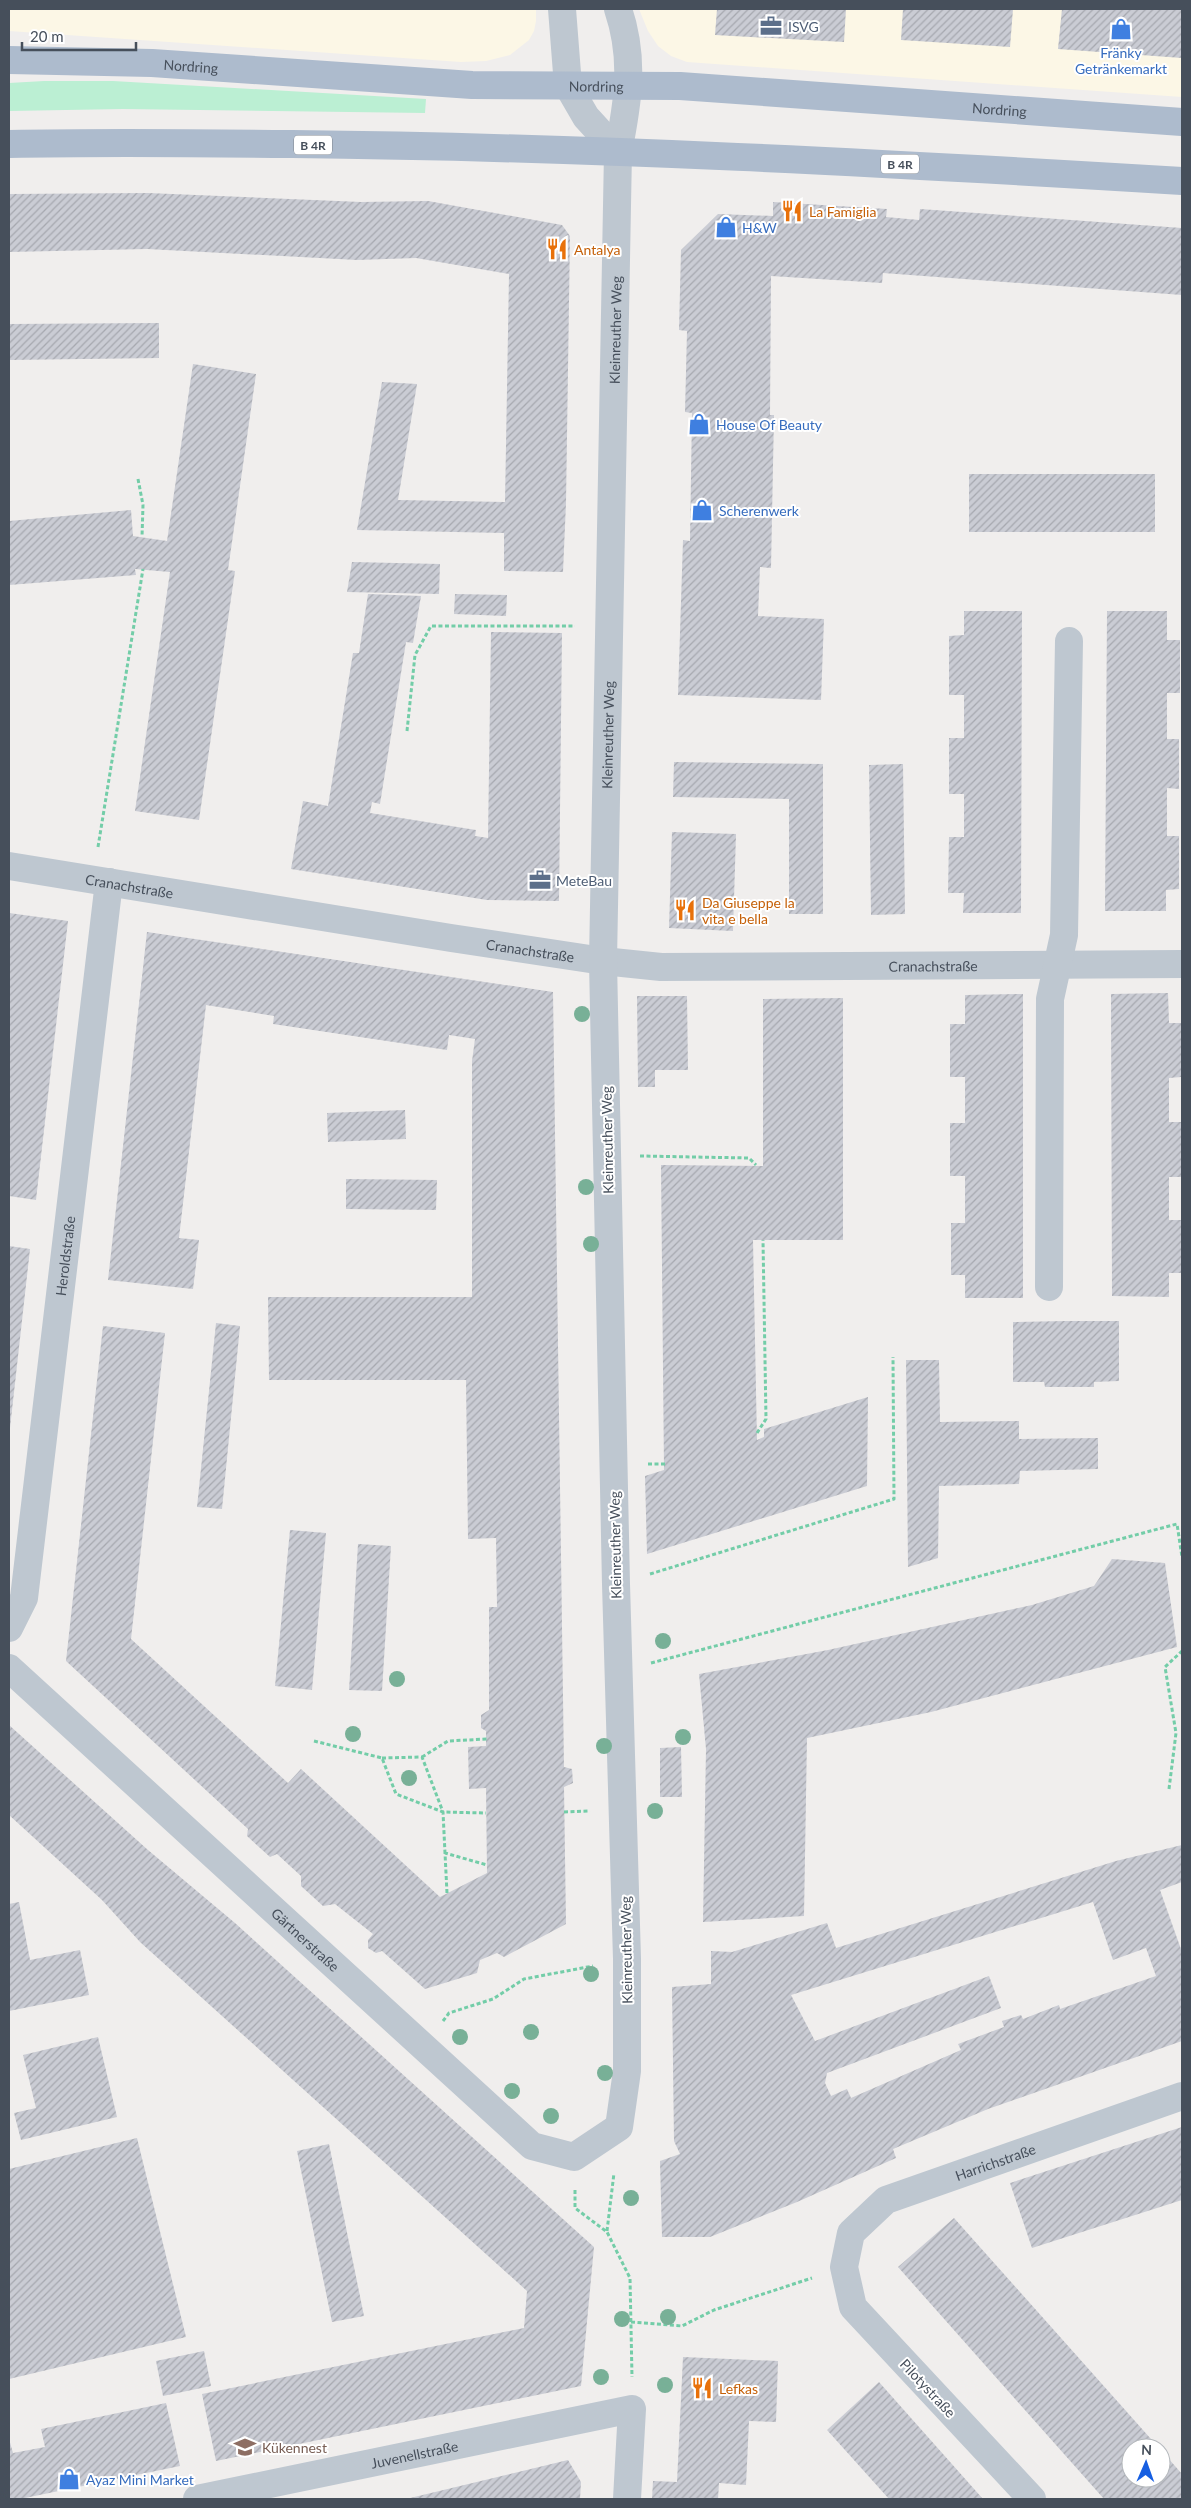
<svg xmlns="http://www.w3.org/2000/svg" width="1191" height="2508" font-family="Lato,sans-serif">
<defs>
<pattern id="building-hatch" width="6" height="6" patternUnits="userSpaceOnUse" patternTransform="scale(1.25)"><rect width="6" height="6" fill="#caccd4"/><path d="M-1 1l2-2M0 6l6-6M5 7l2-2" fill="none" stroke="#a6a8af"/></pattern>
</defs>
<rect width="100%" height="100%" fill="#f0eeed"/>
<path fill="#fcf7e6" d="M9,9H536V21L534,31L529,40L510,55L486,61L461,62L9,31Z
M639,9H1182V97L687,62L671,56L658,46L648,31Z"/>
<path fill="#bbefd3" d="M44,81H113L426,99L425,113L123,109L9,111V83Z"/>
<path fill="url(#building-hatch)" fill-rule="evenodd" d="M717,9H846L844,42L715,35Z
M903,9H1013L1010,47L901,40Z
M1062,9H1182V58L1058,49Z
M148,193L361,202L428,201L562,225L570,236L566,503L563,572L504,571V533L357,530L382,382L417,384L398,500L505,502L509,274L416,258L357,260L147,249L9,252V194Z
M773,202L887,209L886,217L919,220L920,209L1182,228V295L883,273L882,283L771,276L770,415H774L771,568L760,567L758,616L824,619L821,700L678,695L683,540L690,541L692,413L685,412L687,331L679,330L681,250L718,214L773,216Z
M159,323V358L9,360V324Z
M193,364L256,374L228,570L235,571L199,820L135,811L170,572L135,569L136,575L9,585V521L131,510L133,536L167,541Z
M969,474H1155V532H969Z
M352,562L440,564L439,594L347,592Z
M368,594L421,596L413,643L406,642L380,804L372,802L370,813L476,830L475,836L488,838L491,632L562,633L559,901L487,900L291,869L303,801L328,806L353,653H359Z
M455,594L507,595L506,616L454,614Z
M964,611H1022L1021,913H963L964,893H948L949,837H964V794H949V738H964V695H949V636L964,635Z
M1107,611H1167V640H1180V693H1167V739H1179V789L1167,788V836H1179V889L1166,890V911H1105Z
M674,762L823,764V914H789V799L673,797Z
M903,764L905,914L871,915L869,765Z
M672,832L736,834L733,931L669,928Z
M9,913L68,921L36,1200L9,1196Z
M147,932L553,992L564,1767L572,1769L573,1783L564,1787L566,1924L504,1957L497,1953L480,1960L477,1973L425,1989L382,1951L376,1953L368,1948V1940L373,1934L335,1904L323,1906L301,1886V1876L277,1854L270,1857L247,1836L248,1829L66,1661L103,1326L165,1333L131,1639L288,1783L301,1769L440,1897L487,1873L486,1788L469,1789L468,1747L486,1746V1731L481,1728V1715L489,1710V1607H497L496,1538L468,1539L466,1380H269L268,1297H472V1061L475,1039L449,1035L447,1050L273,1024L274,1016L206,1005L179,1238L199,1240L193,1289L108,1280Z
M1168,993L1169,1023H1181V1077L1169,1078V1122H1181V1177H1169V1220H1182V1273H1169V1297L1112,1296L1111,994Z
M1023,994V1298H965V1275H951V1223H965V1176H950V1123H965V1077H950V1024H965V995Z
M637,996H687L688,1070H655V1087H638Z
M843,998V1240H753L757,1440L764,1437V1429L868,1397L867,1486L647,1554L645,1476L664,1470L661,1165L763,1166V999Z
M405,1110L406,1139L328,1142L327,1113Z
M346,1179L437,1180L436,1210L346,1209Z
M9,1246L30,1249L10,1428H9Z
M1066,1321H1119V1381L1094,1382V1387H1045L1044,1382H1013V1322Z
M216,1323L240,1326L222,1509L197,1507Z
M906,1360H939L940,1422L1019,1421V1439L1098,1438V1469L1020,1471L1019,1484L939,1486L938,1558L908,1567Z
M290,1530L326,1533L312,1690L275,1686Z
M358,1544L391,1546L382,1691L349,1690Z
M1112,1559L1165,1563L1177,1647L931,1712L807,1738L804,1916L703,1922L706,1749L699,1674L828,1650L1032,1605L1094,1586Z
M9,1725L148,1850L235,1923L594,2247L581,2386L216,2461L202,2394L524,2328L527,2291L140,1942L102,1900L9,1815Z
M681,1747L682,1797H660V1748Z
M1182,1845V1882L1160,1890L1182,1952V2041L988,2109L893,2149L896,2158L797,2202L710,2237H662L660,2161L680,2154L674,2141L672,1987L711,1984V1951L732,1952L827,1923L836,1948L1116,1861ZM1093,1902L1113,1960L1146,1948L1156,1976L1060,2009L1059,2005L1023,2019L1021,2015L1002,2021L1004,2027L958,2044L961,2050L851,2098L847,2089L831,2096L825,2083L827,2073L1001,2008L989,1976L815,2041L791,1995Z
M19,1902L30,1960L80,1950L89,1995L9,2011V1904Z
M98,2037L117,2117L21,2140L14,2113L36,2108L23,2055Z
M1182,2127V2200L1032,2248L1010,2183Z
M137,2138L186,2337L9,2379V2169Z
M329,2144L364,2316L332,2322L297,2151Z
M954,2218L1159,2448H1131V2478H1161V2450L1182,2474V2499H1104L898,2267Z
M204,2351L211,2386L163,2396L156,2361Z
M683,2357L778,2361L776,2422L749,2421L746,2485L719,2483L718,2499H652L653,2481L677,2482Z
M879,2382L983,2499H889L827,2430Z
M166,2403L180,2466L20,2499H9V2439L13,2453L45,2447L41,2429Z
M568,2460L581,2482L580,2499H406Z"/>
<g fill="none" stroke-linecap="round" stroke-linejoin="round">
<path stroke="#73cda8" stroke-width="3" stroke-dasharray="4 2.5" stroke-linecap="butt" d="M138,479L143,505L142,537
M407,731L415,655L431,626H575
M98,847L143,569
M640,1156L749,1158L756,1165
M757,1433L766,1419L763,1240
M648,1464H665
M650,1574L894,1499L893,1357
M651,1663L1177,1524L1182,1557
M314,1741L382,1758L396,1794L443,1812L486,1813
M422,1757L448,1741L487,1739
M382,1758L422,1757L443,1812L445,1853
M1169,1789L1176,1733L1165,1667L1182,1651
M564,1812L590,1811
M447,1893L445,1853L487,1865
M443,2021L449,2013L493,1999L524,1979L593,1966
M575,2190V2208L607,2232L630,2278L632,2377
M607,2231L614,2173
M631,2322L682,2326L714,2310L812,2278"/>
<g stroke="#bec7d0" stroke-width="28">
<path d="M562,9L568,86L586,117L618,152"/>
<path id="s1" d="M9,866L451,938L603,961L661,967L1182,964"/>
<path d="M1049,1287L1050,999L1064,935L1069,641"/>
<path id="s2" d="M9,1628L24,1598L109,882"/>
<path id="s3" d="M9,1668L532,2146L574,2157L619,2127L627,2071V1959L616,1584L603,961L618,152C628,102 635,59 618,9"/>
<path id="s4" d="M197,2499L632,2409L627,2499"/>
<path id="s5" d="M1032,2499L853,2307L844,2267L851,2233L886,2200L1182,2096"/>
</g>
<g stroke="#adbbcd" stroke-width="28">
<path id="s6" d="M9,60L152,63L472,85L680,86L1182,122"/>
<path d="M9,144C103,142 198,143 292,144C589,147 886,163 1182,181"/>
</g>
</g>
<g fill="#78b097">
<circle cx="582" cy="1014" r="8"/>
<circle cx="586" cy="1187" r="8"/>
<circle cx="591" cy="1244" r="8"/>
<circle cx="663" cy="1641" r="8"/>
<circle cx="397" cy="1679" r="8"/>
<circle cx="353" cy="1734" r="8"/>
<circle cx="683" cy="1737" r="8"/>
<circle cx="604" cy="1746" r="8"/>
<circle cx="409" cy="1778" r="8"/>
<circle cx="655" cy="1811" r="8"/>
<circle cx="591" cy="1974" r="8"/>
<circle cx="531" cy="2032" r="8"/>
<circle cx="460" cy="2037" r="8"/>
<circle cx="605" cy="2073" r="8"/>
<circle cx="512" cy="2091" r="8"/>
<circle cx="551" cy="2116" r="8"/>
<circle cx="631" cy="2198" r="8"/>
<circle cx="668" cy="2317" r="8"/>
<circle cx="622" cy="2319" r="8"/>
<circle cx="601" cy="2377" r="8"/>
<circle cx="665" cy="2385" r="8"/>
</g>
<defs>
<g id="office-bare" transform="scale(1.725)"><path d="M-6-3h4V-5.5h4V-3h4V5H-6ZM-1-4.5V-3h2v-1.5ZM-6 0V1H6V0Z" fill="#5c6f8a" stroke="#fff" stroke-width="2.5" paint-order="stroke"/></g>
<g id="shop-bare" transform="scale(1.725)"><path d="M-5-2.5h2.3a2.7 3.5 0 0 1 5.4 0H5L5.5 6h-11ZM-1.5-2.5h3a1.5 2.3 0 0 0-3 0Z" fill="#3f7fe0" stroke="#fff" stroke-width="2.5" paint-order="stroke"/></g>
<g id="restaurant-bare" transform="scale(1.725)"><path d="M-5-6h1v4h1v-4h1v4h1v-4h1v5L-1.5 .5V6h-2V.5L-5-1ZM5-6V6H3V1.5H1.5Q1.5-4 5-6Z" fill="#e8710a" stroke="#fff" stroke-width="2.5" paint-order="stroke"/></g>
<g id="school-bare" transform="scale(1.725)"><path d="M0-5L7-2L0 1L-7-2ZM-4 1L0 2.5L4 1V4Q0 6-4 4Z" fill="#8d6e63" stroke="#fff" stroke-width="2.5" paint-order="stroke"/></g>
</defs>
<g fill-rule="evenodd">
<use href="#office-bare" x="771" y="26"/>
<use href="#shop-bare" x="1121" y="29"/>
<use href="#restaurant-bare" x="792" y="211"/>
<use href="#shop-bare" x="726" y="227"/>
<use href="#restaurant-bare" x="557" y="249"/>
<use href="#shop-bare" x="699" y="424"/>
<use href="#shop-bare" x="702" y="510"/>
<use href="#office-bare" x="540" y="880"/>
<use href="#restaurant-bare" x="685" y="910"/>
<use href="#restaurant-bare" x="702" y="2388"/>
<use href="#school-bare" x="245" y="2447"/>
<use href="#shop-bare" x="69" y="2479"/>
</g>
<g text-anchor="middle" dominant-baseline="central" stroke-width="4" stroke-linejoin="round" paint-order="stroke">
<g fill="#fff" stroke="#7e848c" stroke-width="1">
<rect x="294" y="135.5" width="38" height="19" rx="4"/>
<rect x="881" y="154.5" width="38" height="19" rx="4"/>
</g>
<g font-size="12" font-weight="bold" fill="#464f5b">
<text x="313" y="145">B 4R</text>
<text x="900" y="164">B 4R</text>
</g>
<g font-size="14" fill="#4e5e75" stroke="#fff" text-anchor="start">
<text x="788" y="26">ISVG</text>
<text x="556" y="880">MeteBau</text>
</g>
<g font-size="14" fill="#366cbe" stroke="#fff" text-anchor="start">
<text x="1121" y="52" text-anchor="middle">Fränky<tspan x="1121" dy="16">Getränkemarkt</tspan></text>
<text x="742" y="227">H&amp;W</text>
<text x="716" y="424">House Of Beauty</text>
<text x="719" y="510">Scherenwerk</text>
<text x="86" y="2479">Ayaz Mini Market</text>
</g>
<g font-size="14" fill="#464f5b" stroke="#fff">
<text stroke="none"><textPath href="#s6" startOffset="182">Nordring</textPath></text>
<text stroke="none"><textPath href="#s6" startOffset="588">Nordring</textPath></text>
<text stroke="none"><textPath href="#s6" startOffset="992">Nordring</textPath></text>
<text stroke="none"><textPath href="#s3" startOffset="2604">Kleinreuther Weg</textPath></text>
<text stroke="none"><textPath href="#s3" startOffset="2199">Kleinreuther Weg</textPath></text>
<text stroke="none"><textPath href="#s1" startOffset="122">Cranachstraße</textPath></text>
<text stroke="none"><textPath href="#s1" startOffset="528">Cranachstraße</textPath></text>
<text stroke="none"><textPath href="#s1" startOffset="932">Cranachstraße</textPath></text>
<text transform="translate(607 1140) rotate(-91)">Kleinreuther Weg</text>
<text stroke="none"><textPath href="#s2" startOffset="378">Heroldstraße</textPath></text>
<text transform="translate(615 1545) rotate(-91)">Kleinreuther Weg</text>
<text stroke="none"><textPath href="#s3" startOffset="402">Gärtnerstraße</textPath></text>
<text transform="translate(626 1950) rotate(-91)">Kleinreuther Weg</text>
<text stroke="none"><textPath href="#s5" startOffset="502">Harrichstraße</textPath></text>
<text transform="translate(928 2388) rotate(47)">Pilotystraße</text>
<text stroke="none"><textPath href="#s4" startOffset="222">Juvenellstraße</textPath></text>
</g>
<g font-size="14" fill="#c56008" stroke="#fff" text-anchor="start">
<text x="809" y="211">La Famiglia</text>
<text x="574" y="249">Antalya</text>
<text x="702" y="902">Da Giuseppe la<tspan x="702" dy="16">vita e bella</tspan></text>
<text x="719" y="2388">Lefkas</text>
</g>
<g font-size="14" fill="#785e54" stroke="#fff" text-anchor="start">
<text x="262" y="2447">Kükennest</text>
</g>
</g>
<rect width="1191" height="2508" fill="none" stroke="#464f5b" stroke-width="20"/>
<g transform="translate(1146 2463) rotate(2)"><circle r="24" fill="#ffffff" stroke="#b5b9bd"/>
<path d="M0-4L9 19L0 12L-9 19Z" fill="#175fe1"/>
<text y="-8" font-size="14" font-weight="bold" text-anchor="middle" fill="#464f5b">N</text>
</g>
<path d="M22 42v8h114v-8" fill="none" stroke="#464f5b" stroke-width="2.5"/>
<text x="30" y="42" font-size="15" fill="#464f5b" stroke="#ffffff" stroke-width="4" paint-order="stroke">20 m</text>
</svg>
